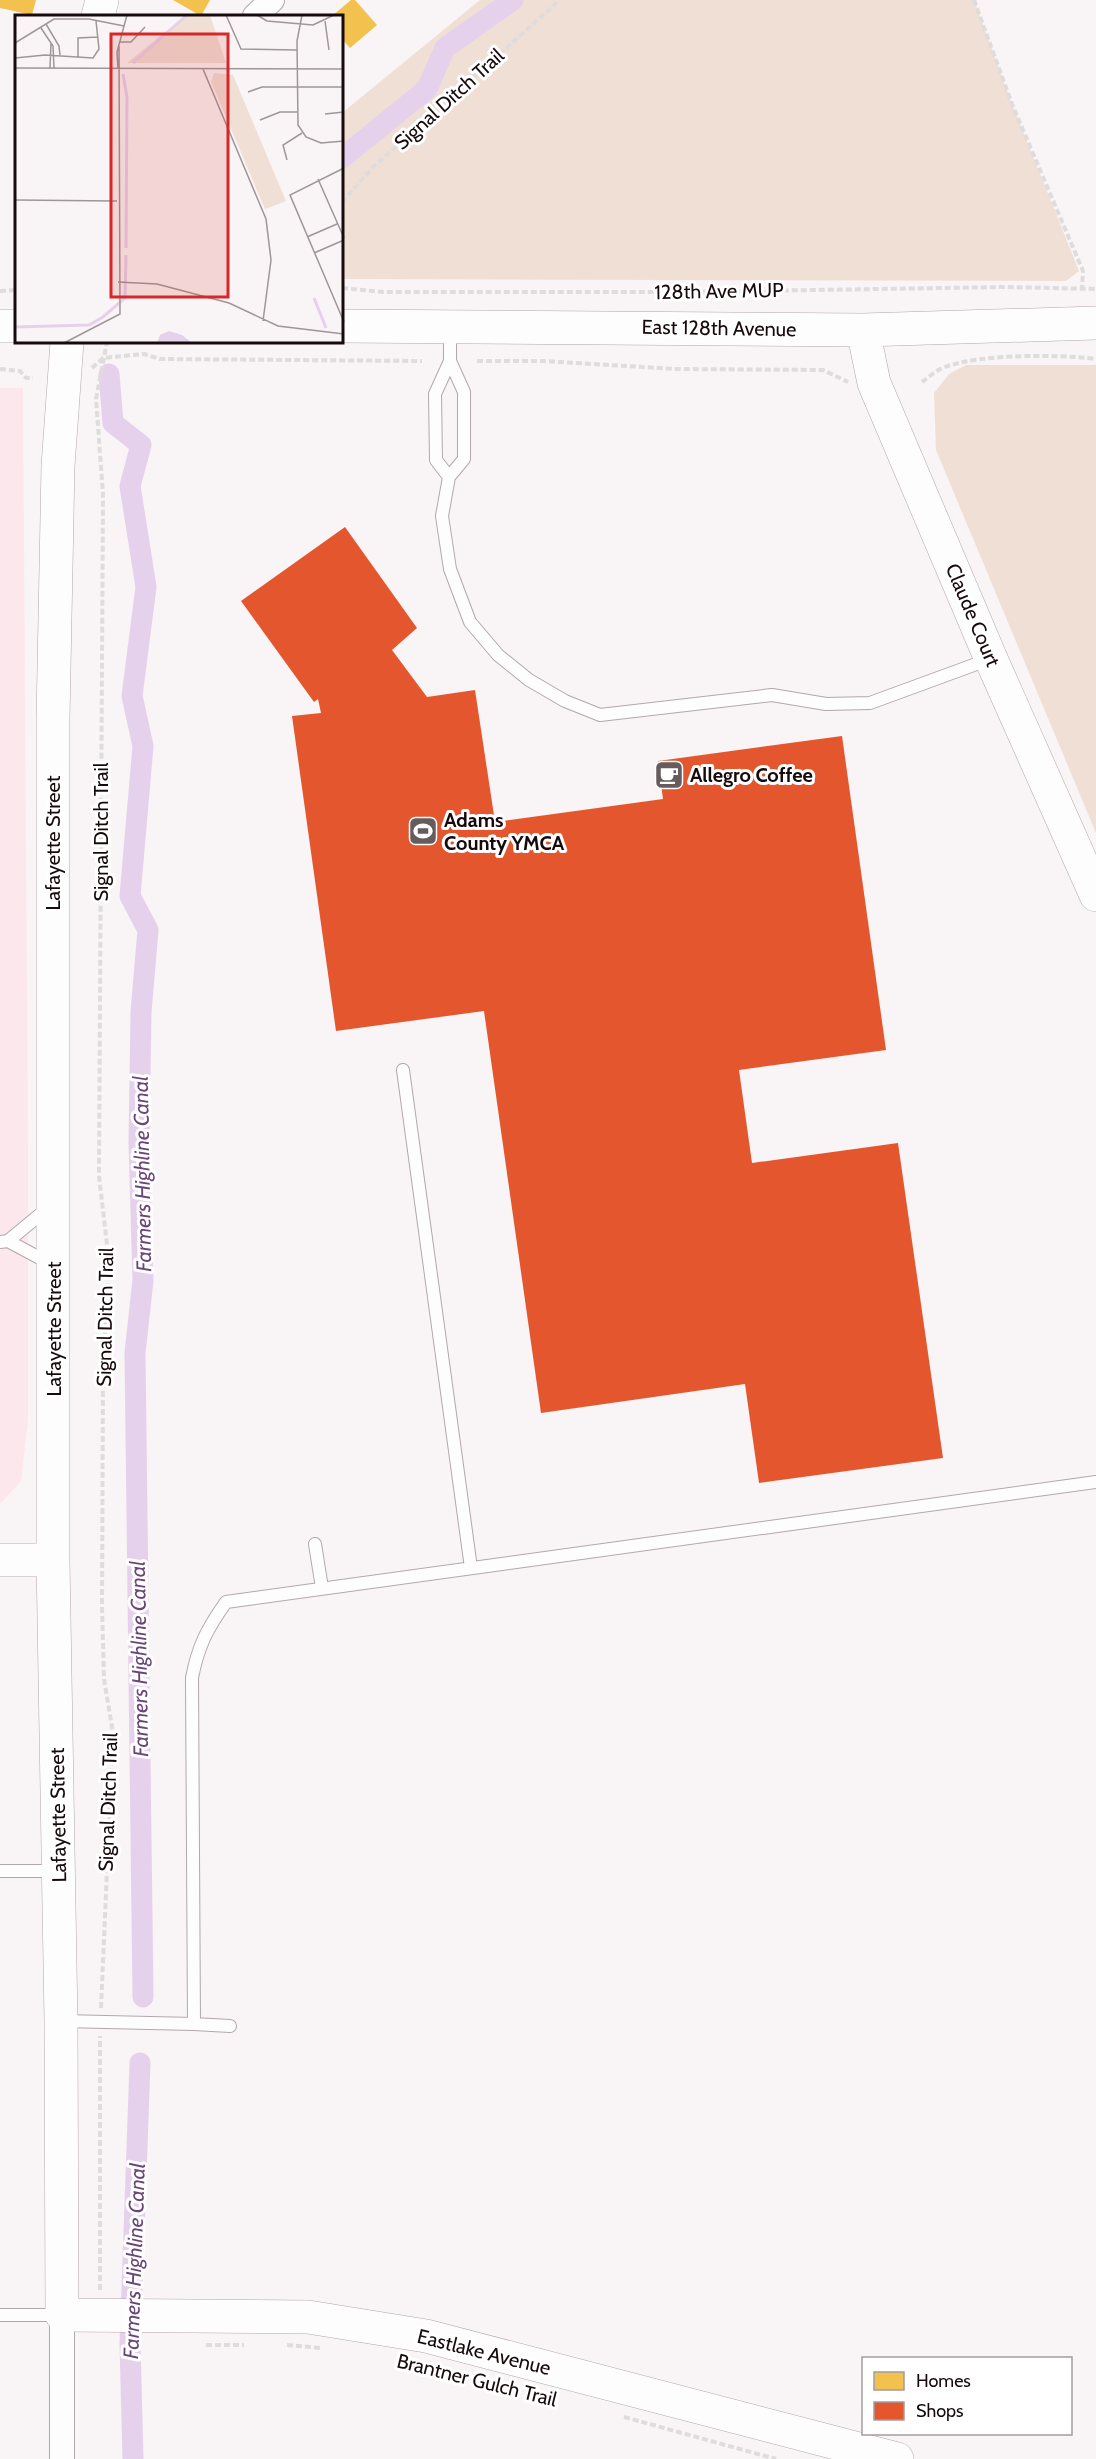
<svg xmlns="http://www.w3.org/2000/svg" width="1096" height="2459" font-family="Cabin,sans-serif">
<rect width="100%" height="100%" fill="#f9f4f5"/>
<path fill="#fce8ec" d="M0,388H23L28,1149V1420L21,1481L0,1504Z"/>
<path fill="#f0dfd5" d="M480,0H974L1012,104L1079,271L1066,281L342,279V113Z
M966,365H1096V833L936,450L934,393L949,374Z"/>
<path fill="#f2c14e" d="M0,0H36L32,15L0,8Z
M173,0H210L201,16Z
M351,0H355L377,25L350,48L342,39V16H332Z"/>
<path fill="#e4572e" d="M345,527L417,628L392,650L427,697L475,690L495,822L663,799L658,761L842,736L886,1050L739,1070L752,1163L898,1143L943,1458L759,1483L745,1384L541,1413L484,1011L336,1031L292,716L321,713L318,699L314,702L241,601Z"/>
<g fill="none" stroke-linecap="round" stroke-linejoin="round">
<path stroke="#e6d1ed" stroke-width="21" d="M342,158L427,89L445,48L513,0
M109,374L113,423L141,445L130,486L146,587L132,696L143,746L130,896L148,930L141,1012L139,1143L143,1280L135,1353L143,1997
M133,2459L130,2344L140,2063"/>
<g stroke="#b2a8aa" stroke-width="14">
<path id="lane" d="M450,361L464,392V459L449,477L442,516L450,569L470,622L498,655L529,680L565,701L600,715L772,695L826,704L870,703L990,659
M449,477L436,460L435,394L450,361V327
M403,1070L471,1568
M8,1241L49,1263
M0,1242L8,1241L48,1208
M315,1544L322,1588
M0,1871H56
M62,2021L194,2024L192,1678C198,1646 207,1629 226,1602L1096,1482
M194,2024L230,2026
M0,2315H61"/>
</g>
<g stroke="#b2a8aa" stroke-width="26">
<path id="street" d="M255,16L272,0
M62,2315V2459"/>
</g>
<g stroke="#b2a8aa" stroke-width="34">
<path id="secondary" d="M98,16L102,0
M0,326H16
M342,326L863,330L1096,323
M863,330L874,383L991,659L1096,895
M67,342L58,466L53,719V1560L61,2021L62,2315L308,2317L426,2336L897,2459
M0,1560H53"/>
</g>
<path stroke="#dedcdc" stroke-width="4" stroke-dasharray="6 3" stroke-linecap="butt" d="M974,0L1012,104L1083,271L1082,289
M342,202L373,167L560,0
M342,288L383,292H689L1005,287L1096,289
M0,291L16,290
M477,361H543L676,369L823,370L848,382
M92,368L103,358L144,354L160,359L422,361
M0,369L20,371L26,378H33
M922,382C929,377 936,370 945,367C979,354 1059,354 1096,359
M101,2008L113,1733L104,1679L102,1607L103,1371L109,1262L99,1176L103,494L96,399L107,342
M100,2290V2036
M206,2345H244
M287,2345L321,2348
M403,2361L434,2368
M624,2417L776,2459"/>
<use href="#lane" stroke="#fefdfe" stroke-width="12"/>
<use href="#street" stroke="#fefdfe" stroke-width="24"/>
<use href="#secondary" stroke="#fefdfe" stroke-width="33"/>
</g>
<defs>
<g id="cafe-square" transform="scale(1.5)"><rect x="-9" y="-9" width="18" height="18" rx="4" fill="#665c5e" stroke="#fff"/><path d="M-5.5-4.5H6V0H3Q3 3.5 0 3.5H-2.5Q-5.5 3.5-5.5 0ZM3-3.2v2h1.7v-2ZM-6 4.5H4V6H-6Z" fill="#fff"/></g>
<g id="stadium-square" transform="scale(1.5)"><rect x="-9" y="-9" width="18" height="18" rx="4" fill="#665c5e" stroke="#fff"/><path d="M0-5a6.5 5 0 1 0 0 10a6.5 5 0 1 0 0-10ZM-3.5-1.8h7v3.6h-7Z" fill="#fff"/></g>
</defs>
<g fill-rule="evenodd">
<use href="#cafe-square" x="669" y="775"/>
<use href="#stadium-square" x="423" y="831"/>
</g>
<g text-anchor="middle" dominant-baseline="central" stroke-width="6" stroke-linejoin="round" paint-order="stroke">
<g font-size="20" fill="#170a0c" stroke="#fff">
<text transform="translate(449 99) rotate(-42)">Signal Ditch Trail</text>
<text transform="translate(719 291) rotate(-1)">128th Ave MUP</text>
<text transform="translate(719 328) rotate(1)">East 128th Avenue</text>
<text transform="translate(973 615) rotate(67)">Claude Court</text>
<text transform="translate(101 832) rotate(-90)">Signal Ditch Trail</text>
<text transform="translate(53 843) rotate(-90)">Lafayette Street</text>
<text transform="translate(105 1317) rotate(-89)">Signal Ditch Trail</text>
<text transform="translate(54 1329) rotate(-90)">Lafayette Street</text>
<text transform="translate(108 1802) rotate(-88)">Signal Ditch Trail</text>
<text transform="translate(58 1815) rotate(-91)">Lafayette Street</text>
<text transform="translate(484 2352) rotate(14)">Eastlake Avenue</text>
<text transform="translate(477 2380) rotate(14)">Brantner Gulch Trail</text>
</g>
<g font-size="20" font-weight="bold" fill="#170a0c" stroke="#fff" text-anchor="start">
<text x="690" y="775">Allegro Coffee</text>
<text x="444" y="820">Adams<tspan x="444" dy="23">County YMCA</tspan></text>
</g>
<g font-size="21" font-style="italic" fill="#6a4578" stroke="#fff">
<text transform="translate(142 1174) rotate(-91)">Farmers Highline Canal</text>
<text transform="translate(139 1659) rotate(-91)">Farmers Highline Canal</text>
<text transform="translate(134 2261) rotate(-88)">Farmers Highline Canal</text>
</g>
</g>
<g transform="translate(15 15)">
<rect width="328" height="328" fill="#f9f4f5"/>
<path d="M171,0H195L211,48H112ZM199,58L218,60L271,186L250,194L196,67Z" fill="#f0dfd5"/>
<path d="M154,316L167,320L177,328H142L145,320Z" fill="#e6d1ed"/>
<path fill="none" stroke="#e6d1ed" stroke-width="3" d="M118,48L172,0M108,59L112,82L111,233M299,283L311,313M0,312L74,310L88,302L110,283L111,240"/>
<path fill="none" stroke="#9f9698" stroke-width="1.5" d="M211,0L226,34L282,35M242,0L252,6L298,10L319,0M287,0L282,26L283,110L291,122L306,128L329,126M310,6L314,35M31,9L44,31L45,40M26,13L38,31L39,53M105,27H116L130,12M0,28L39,4H74L109,11M0,43L30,40L78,43L84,34L81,6M63,43V23L83,22M0,53L329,54M35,53L36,28M103,53L102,37L112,0M188,54L251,204L256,245L248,306M233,77L247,72H329M310,99L329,97M245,105L265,97H282M272,145L268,130L287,118M329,153L275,180L329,307M303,164L329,223M0,185L102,186M292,222L322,209M299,238L329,225M103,267L142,269L214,288L263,311L329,319M49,328L105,299L104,31"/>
<path fill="#d62828" fill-opacity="0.15" stroke="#d62828" stroke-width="3" d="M96,19H213V282H96Z"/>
<rect width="328" height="328" fill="none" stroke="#170a0c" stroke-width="3"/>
</g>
<rect x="862" y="2357" width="210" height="78" fill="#ffffff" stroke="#a29d9e" stroke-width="1.5"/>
<rect x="874" y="2372" width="30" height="18" fill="#f2c14e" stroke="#a29d9e" stroke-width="1.5"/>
<text x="916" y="2387" font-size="18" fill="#170a0c">Homes</text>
<rect x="874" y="2402" width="30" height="18" fill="#e4572e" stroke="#a29d9e" stroke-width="1.5"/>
<text x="916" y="2417" font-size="18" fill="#170a0c">Shops</text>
</svg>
